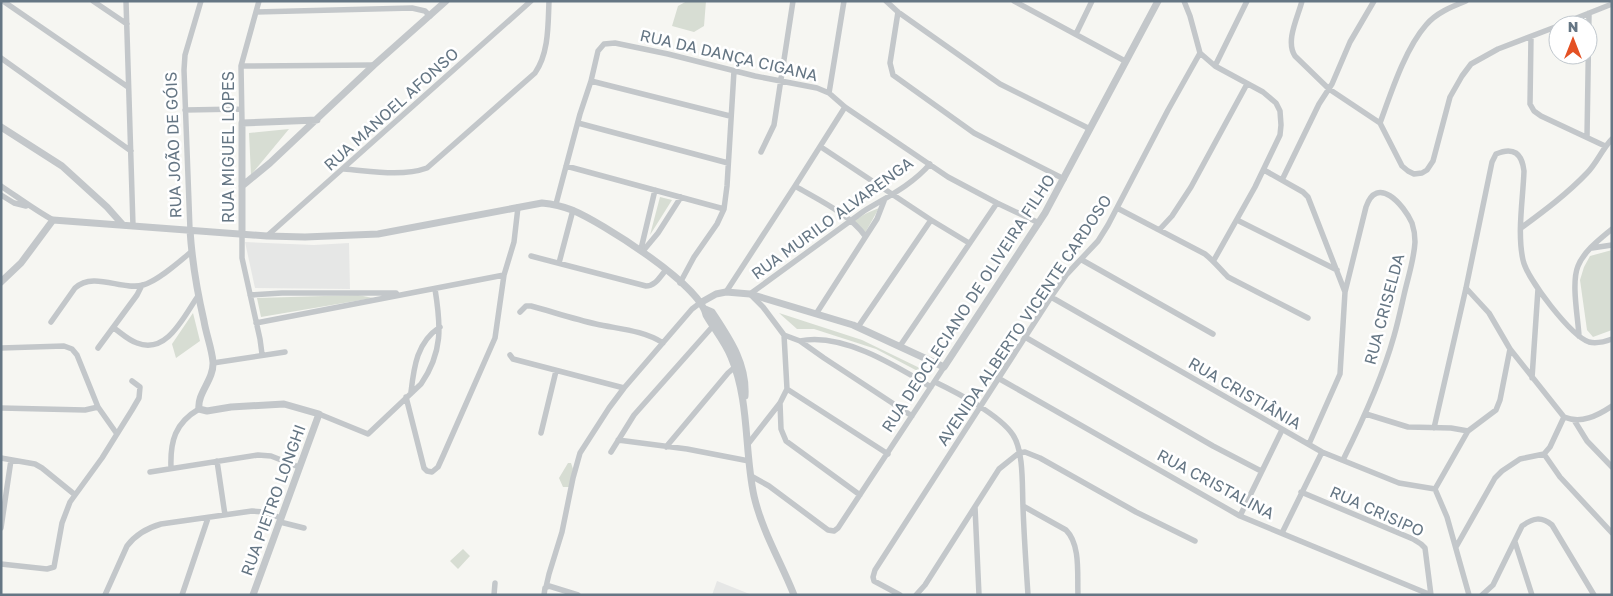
<svg xmlns="http://www.w3.org/2000/svg" width="1613" height="596" font-family="'Golos Text',sans-serif">
<rect width="100%" height="100%" fill="#f6f6f2"/>
<path fill="#e6e7e6" d="M245,242L314,245L349,243L350,289L255,288Z
M717,581L752,595H712Z"/>
<path fill="#d7ddd3" d="M687,1H706L704,26L694,32L672,26L678,6Z
M289,129L251,175L249,133Z
M660,197L672,200L650,235Z
M879,208L865,233L853,221L867,213Z
M1612,250V330L1593,337L1587,330L1580,280L1584,267L1590,256Z
M358,295L373,298L261,317L257,298Z
M193,313L200,341L176,358L172,344Z
M779,313L862,340L930,373L928,375H925L876,349L814,329H797Z
M568,463H571L573,469L569,487H563L559,478Z
M463,549L470,556L458,569L450,561Z"/>
<g fill="none" stroke-linecap="round" stroke-linejoin="round">
<path stroke="#c3c7ca" stroke-width="5.5" d="M3,1L128,87
M93,1L127,24
M126,1L133,226
M886,1L898,12L1000,84L1090,129
M1014,1L1125,61
M1184,1L1190,16L1200,53L1215,66L1263,92L1276,103L1280,111L1281,125L1280,135L1255,187L1214,260
M1302,1C1298,17 1285,41 1295,56L1329,89L1380,123C1391,93 1405,49 1426,25C1436,13 1451,7 1466,1
M256,12L412,8L425,11L430,16
M898,12L890,63L893,75L974,133L1064,179
M1559,25L1612,4
M1076,34L1092,1
M1531,37L1530,104L1534,111L1541,116L1605,146
M1,58L131,151
M241,66L374,65
M1215,66L1247,1
M591,81L730,116
M829,93L844,1
M185,110L241,109
M242,123L241,66L259,1
M578,123L728,163
M1380,123L1402,166L1408,171L1414,174L1422,173L1427,170L1433,161L1450,97L1462,76L1471,64L1498,49L1558,26
M1587,137L1589,13
M821,147L931,220L969,243
M761,152L774,125L793,1
M566,166L724,209
M344,169C370,171 402,177 427,168L535,73C549,53 548,25 549,1
M1264,170L1303,192L1308,197L1345,292
M1282,180L1319,104L1332,84L1350,42L1374,1
M1,186C19,198 35,210 53,220
M795,186C817,199 851,215 865,236
M1,195L14,203L26,206
M556,204L580,114L591,81L598,51L604,44L615,43L668,54L755,76L817,88L829,93L845,107L948,177L997,203L1039,223
M1117,208L1205,254C1214,261 1220,269 1228,277L1308,318
M1237,220L1337,270
M1521,228C1544,211 1567,194 1587,173C1597,163 1602,149 1612,139
M1160,229L1172,216L1191,187L1247,84
M190,230L184,70L185,55L201,1
M242,234V258L260,339L262,354
M267,236L531,1
M1592,248L1612,245
M641,249L655,190
M643,251L658,233L681,197
M531,256L646,286C656,286 660,276 666,270
M1082,260L1213,334
M559,263L573,210
M680,283L694,257L717,224L724,209L727,186L734,71
M1466,288L1489,313L1510,349L1564,417C1581,424 1597,416 1612,406
M726,292L795,186L845,107
M250,295L282,293H396
M1051,297L1322,452L1399,483L1435,489
M520,312L526,306H531C553,312 574,319 596,324C618,329 643,330 663,343
M816,314L877,219L884,201
M51,322L75,288C94,271 122,291 143,285C158,281 179,262 191,252
M256,323L504,275
M858,327L931,220
M114,328C121,333 128,340 137,343C167,355 184,316 198,296
M784,335L800,341L824,358L912,416
M1579,336C1578,317 1571,283 1578,266C1584,251 1600,239 1612,229
M1025,337L1213,446L1261,471
M800,341C842,332 896,366 931,387
M900,346L997,203
M1,348L64,346L72,349L77,355L98,407L117,434
M98,348L137,295L142,285
M510,355L513,359L624,388
M213,363L285,352
M998,378L1240,516L1431,595
M1532,378L1538,289
M935,382C956,392 1000,415 1013,435C1024,452 1022,486 1023,507C1024,536 1026,565 1028,595
M787,389L888,454
M411,392C414,366 417,342 440,327
M406,397L424,468L427,471L432,472L438,467L443,456L495,338L504,275L514,242L518,207
M780,403L781,429L786,441L860,495
M1,408L85,410L98,407
M319,414L368,434L421,384C443,352 441,326 435,289
M1366,414L1408,427L1451,428L1468,431L1496,410L1500,400L1510,349
M1574,420L1587,441L1612,467
M1434,428L1466,288L1492,162L1496,154C1514,146 1522,154 1524,171C1523,199 1517,233 1523,260C1527,279 1571,336 1589,342C1597,344 1604,342 1612,339
M1468,431L1435,489L1447,517L1469,595
M541,433L556,371
M618,440L687,449L749,461
M748,444L780,403L787,389L784,335L763,307L750,294L864,211C887,197 912,185 930,164
M1309,444L1340,374L1345,292L1366,207C1377,174 1404,205 1412,223C1414,229 1415,236 1415,242C1414,260 1408,277 1404,295C1401,308 1398,322 1394,336C1382,379 1363,420 1343,460
M666,447L728,373L735,367
M611,452L634,415L713,326
M1544,454L1560,477L1612,533
M1,458L35,464L42,468L74,494
M217,461L225,515
M171,468C170,441 175,423 199,409
M150,472L258,455L271,456L299,467
M751,476L769,486L828,530L834,531L838,528L944,367
M1301,492L1413,539L1421,544L1425,548L1431,595
M1023,506L1066,530C1081,545 1077,575 1078,595
M975,507L979,595
M1240,516L1282,430
M280,522L304,528
M1,528L11,460
M1282,533L1322,452
M1515,542L1532,595
M1456,547L1495,478L1502,471L1520,459L1544,454L1550,447L1564,417
M1,564L47,569L54,567L62,523L70,502L102,458L132,410L139,398L140,387L132,381
M546,587L549,574L562,532L573,478L580,453L609,408L624,388L692,309L700,303
M105,595L127,546C136,534 147,528 161,524L252,511L264,512L281,518
M182,595L208,518
M494,595L495,583
M544,595L545,588L549,586L578,595
M900,595L874,581L873,577L875,570L1051,297L1067,274L1098,241L1108,225L1168,110L1200,53
M916,595L925,585L999,469L1019,453L1025,452L1040,458L1136,512L1195,541
M1482,595L1493,585L1522,526C1533,518 1541,516 1552,525L1594,595"/>
<path stroke="#c3c7ca" stroke-width="7" d="M1,127L62,166L107,207L123,225
M242,186L270,163L374,65L446,1
M190,230C192,261 197,291 204,321C206,334 212,349 213,362C214,380 197,393 199,409L207,411L231,407L284,404L319,414L253,595
M242,234V123L317,120
M1,282L21,263L53,220L267,236L305,237L378,234L542,203C552,204 562,206 572,210C601,222 701,285 706,315C714,329 725,342 731,357C750,402 744,450 754,496C762,531 781,562 794,595
M700,303L716,294L726,292L750,294L853,325L944,367L1045,213L1158,1
M705,309L712,312C729,338 747,363 745,396"/>
</g>
<g text-anchor="middle" dominant-baseline="central" stroke-width="5" stroke-linejoin="round" paint-order="stroke">
<g font-size="16" fill="#657684" stroke="#fff">
<text transform="translate(729 55) rotate(13)">RUA DA DANÇA CIGANA</text>
<text transform="translate(391 109) rotate(-42)">RUA MANOEL AFONSO</text>
<text transform="translate(173 145) rotate(-92)">RUA JOÃO DE GÓIS</text>
<text transform="translate(228 147) rotate(-90)">RUA MIGUEL LOPES</text>
<text transform="translate(832 218) rotate(-36)">RUA MURILO ALVARENGA</text>
<text transform="translate(968 303) rotate(-57)">RUA DEOCLECIANO DE OLIVEIRA FILHO</text>
<text transform="translate(1384 309) rotate(-75)">RUA CRISELDA</text>
<text transform="translate(1024 320) rotate(-56)">AVENIDA ALBERTO VICENTE CARDOSO</text>
<text transform="translate(1245 393) rotate(30)">RUA CRISTIÂNIA</text>
<text transform="translate(1216 484) rotate(28)">RUA CRISTALINA</text>
<text transform="translate(273 500) rotate(-70)">RUA PIETRO LONGHI</text>
<text transform="translate(1377 511) rotate(24)">RUA CRISIPO</text>
</g>
</g>
<rect width="1613" height="596" fill="none" stroke="#657684" stroke-width="5"/>
<g transform="translate(1573 40)"><circle r="24" fill="#ffffff" stroke="#c1c8ce"/>
<path d="M0-4L9 19L0 12L-9 19Z" fill="#e45124"/>
<text y="-8" font-size="14" font-weight="bold" text-anchor="middle" fill="#657684">N</text>
</g>
</svg>
